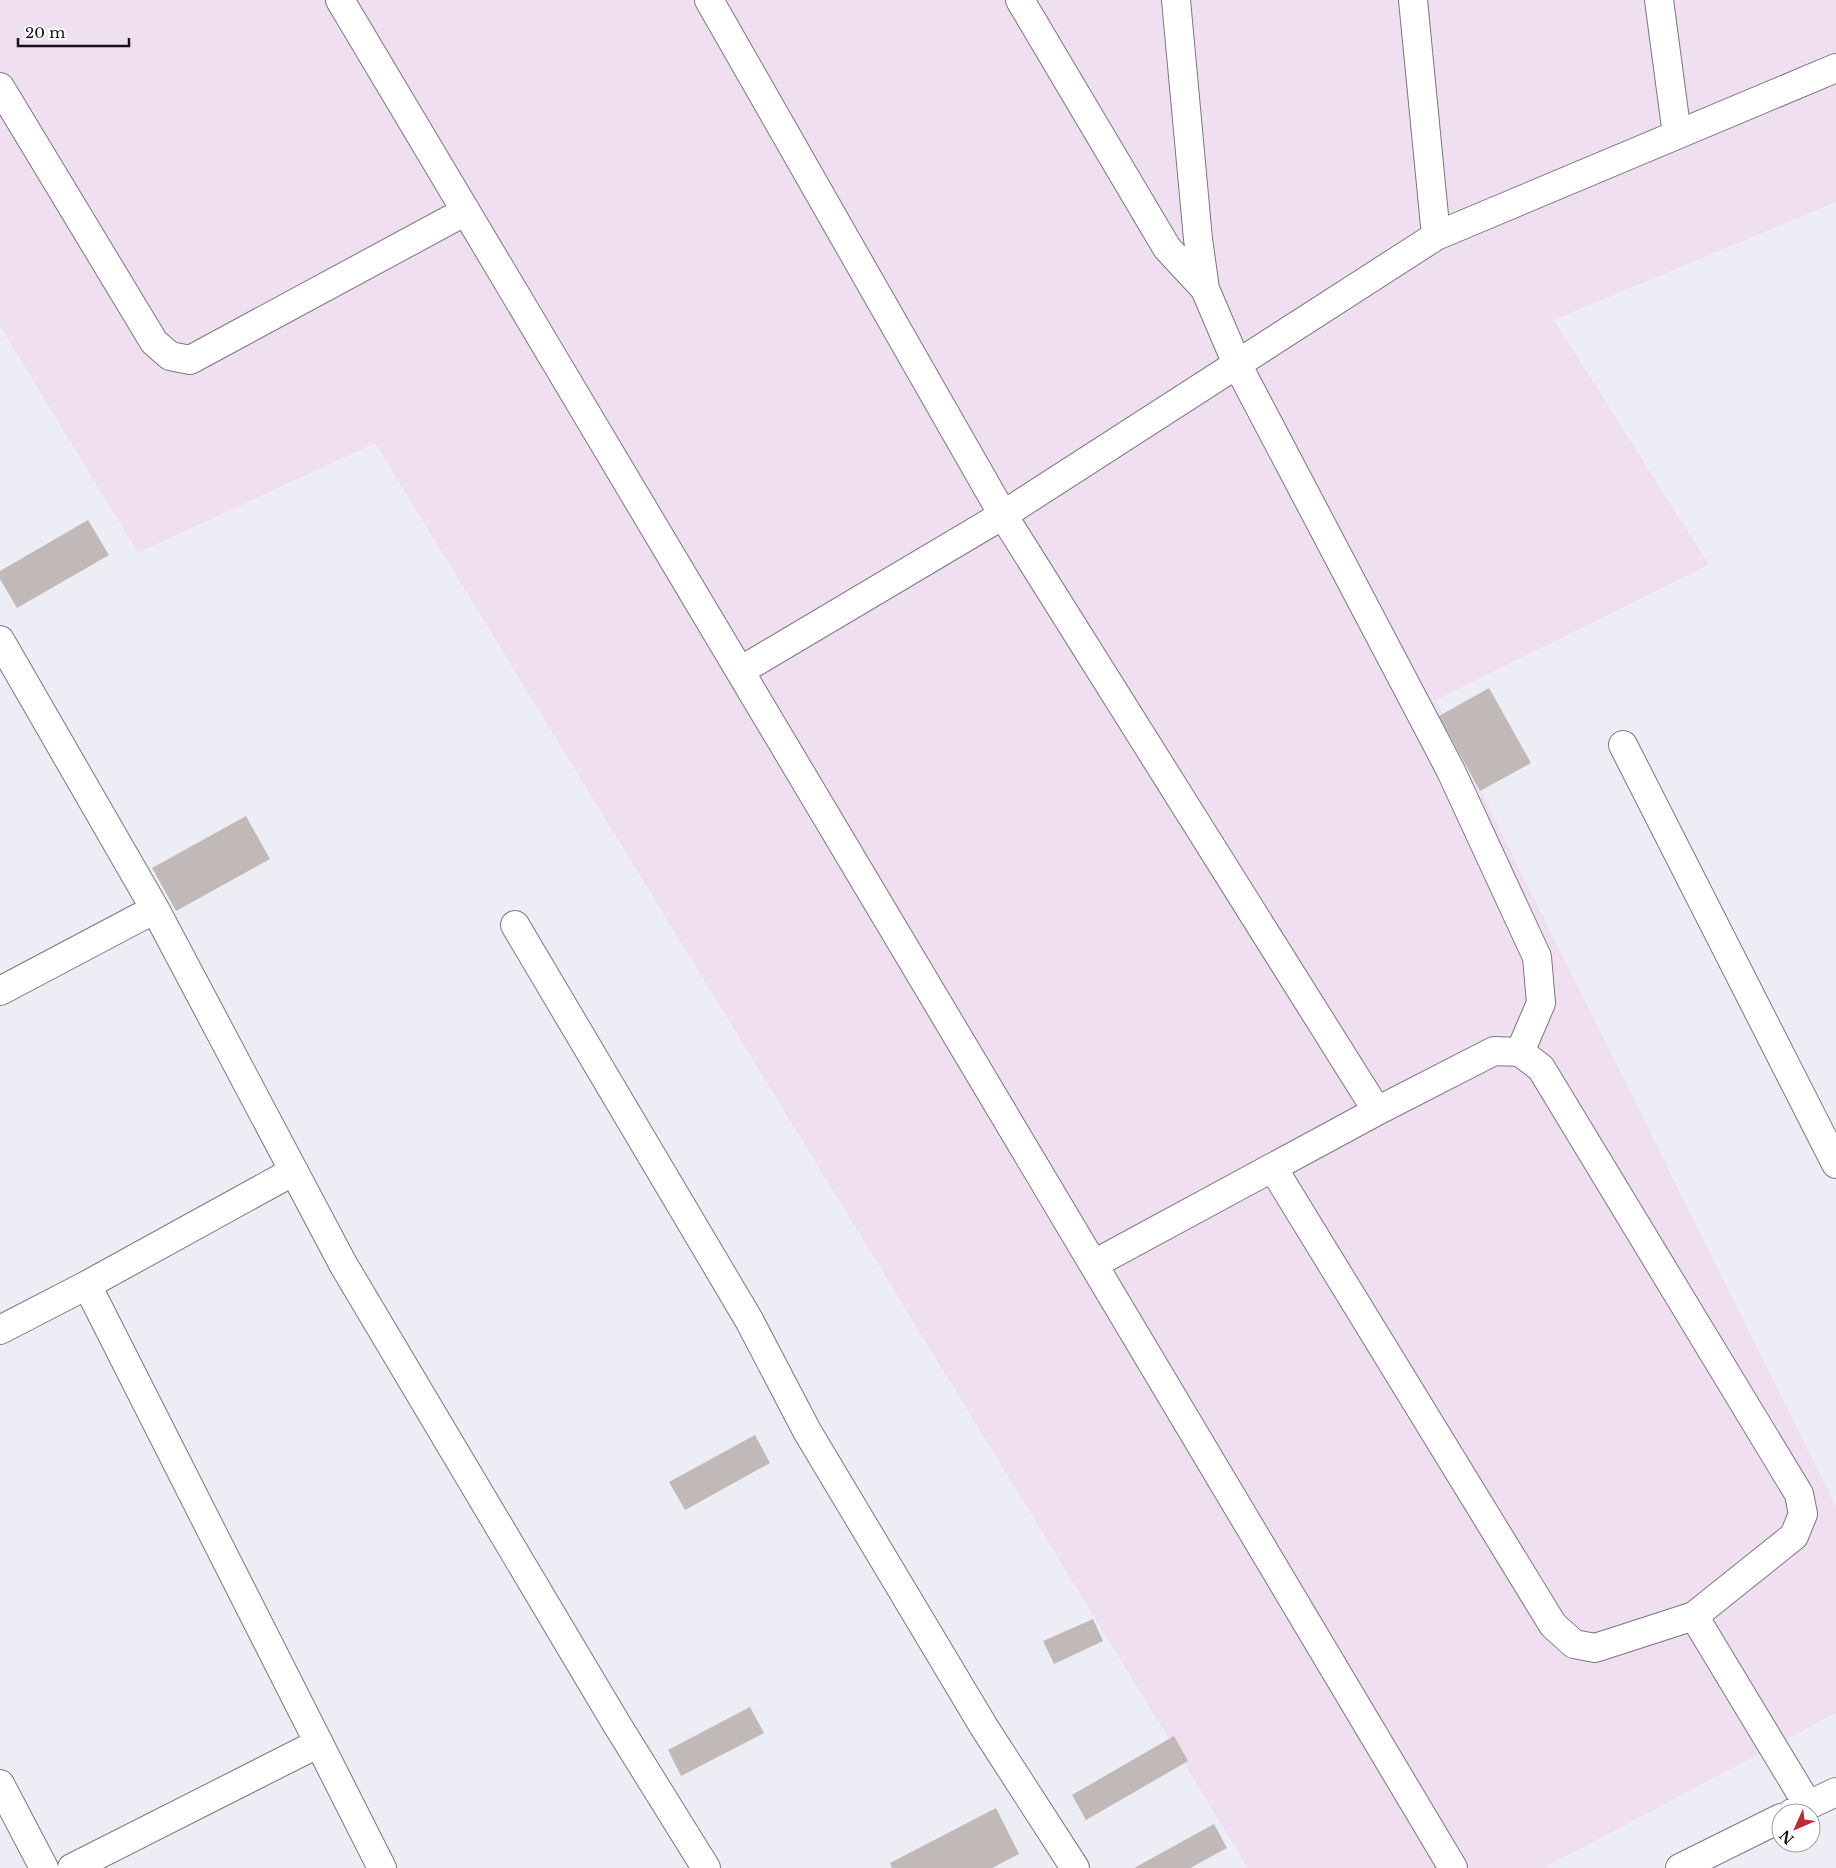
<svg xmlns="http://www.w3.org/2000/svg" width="1836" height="1868" font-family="'Libre Baskerville',serif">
<rect width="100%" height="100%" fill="#edeef5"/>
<path fill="#f0dff1" d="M0,0H1836V202L1554,320L1709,565L1436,700L1836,1507V1713L1544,1868H1248L375,443L138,553L0,326Z"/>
<path fill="#c1b9b7" d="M88,520L109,555L17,608L0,579V571Z
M1489,688L1531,763L1480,791L1439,716Z
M246,816L270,859L176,911L152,868Z
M755,1435L770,1463L685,1510L669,1482Z
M1093,1619L1103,1641L1054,1664L1043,1641Z
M750,1707L764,1733L681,1776L668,1750Z
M1174,1736L1188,1761L1086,1820L1072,1795Z
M996,1808L1019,1854L992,1868H892L890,1863Z
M1214,1824L1227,1848L1190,1868H1134Z"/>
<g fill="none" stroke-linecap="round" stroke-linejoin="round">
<g stroke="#78787f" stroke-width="30">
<path id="minor" d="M340,0L1453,1868
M709,0L1003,515L1377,1111
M1020,0L1167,248L1205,289
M1176,0L1198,239L1205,289L1237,364L1450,769L1537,957L1541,1003L1520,1052
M1413,0L1436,236
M1659,0L1677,135
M0,87L154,342L170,356L190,360L466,211
M0,640L155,909L343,1264L616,1723L706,1868
M740,671L1003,515L1436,236L1836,68
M1623,745L1836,1164
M515,925L749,1320L807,1431L984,1727L1075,1868
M0,991L155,909
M1094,1264L1377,1111L1494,1051L1520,1052L1541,1068L1799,1494L1803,1514L1794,1536L1694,1616L1595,1648L1574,1644L1553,1625L1273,1168
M87,1285L382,1868
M0,1330L87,1285L294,1171
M1694,1616L1808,1805
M0,1784L44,1868
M1792,1813L1836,1792
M72,1868L319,1743
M1680,1868L1781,1818"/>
</g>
<use href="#minor" stroke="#fff" stroke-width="28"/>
</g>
<g transform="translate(1796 1828) rotate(225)"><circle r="24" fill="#ffffff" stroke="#a1a1a1"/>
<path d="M0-4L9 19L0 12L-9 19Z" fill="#bc2c35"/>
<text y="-8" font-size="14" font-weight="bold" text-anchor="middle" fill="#131315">N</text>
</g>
<path d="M18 38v8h111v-8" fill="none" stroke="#131315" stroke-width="2.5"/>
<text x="25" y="38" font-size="15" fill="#131315" stroke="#ffffff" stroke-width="4" paint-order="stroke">20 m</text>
</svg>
